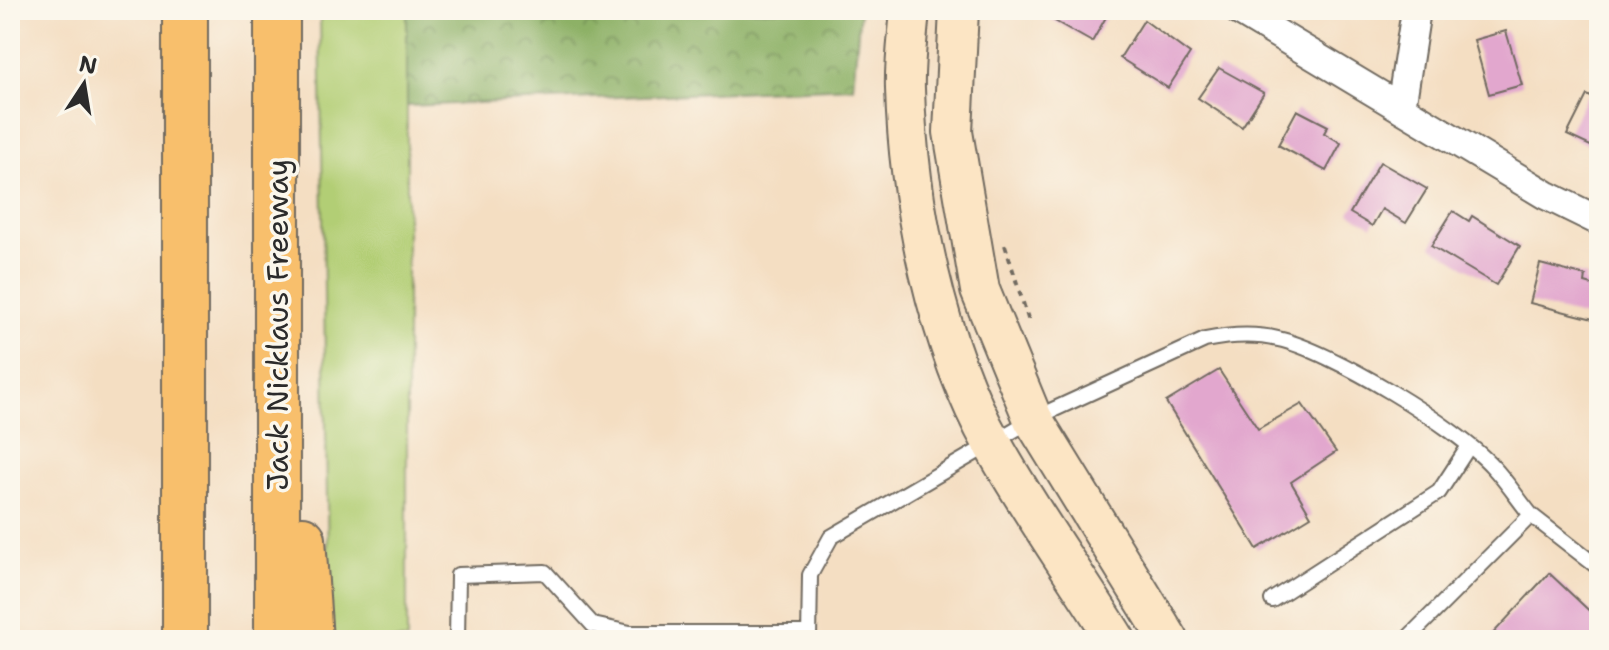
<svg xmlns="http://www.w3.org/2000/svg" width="1609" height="650" font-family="'Shantell Sans',sans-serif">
<defs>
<pattern id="forest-crowns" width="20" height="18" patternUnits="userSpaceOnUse" patternTransform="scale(2)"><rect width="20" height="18" fill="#8db166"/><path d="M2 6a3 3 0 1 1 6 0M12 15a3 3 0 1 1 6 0" fill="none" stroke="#739054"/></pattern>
</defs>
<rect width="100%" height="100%" fill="#fbf7ec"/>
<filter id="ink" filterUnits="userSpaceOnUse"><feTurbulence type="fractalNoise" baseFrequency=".0125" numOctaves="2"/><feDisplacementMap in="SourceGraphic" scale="16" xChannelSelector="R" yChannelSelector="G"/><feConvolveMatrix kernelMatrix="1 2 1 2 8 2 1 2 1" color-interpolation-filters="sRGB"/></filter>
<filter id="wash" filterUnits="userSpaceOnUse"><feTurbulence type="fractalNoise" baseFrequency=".006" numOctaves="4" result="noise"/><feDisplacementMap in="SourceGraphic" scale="32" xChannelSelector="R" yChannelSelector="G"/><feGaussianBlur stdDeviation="1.8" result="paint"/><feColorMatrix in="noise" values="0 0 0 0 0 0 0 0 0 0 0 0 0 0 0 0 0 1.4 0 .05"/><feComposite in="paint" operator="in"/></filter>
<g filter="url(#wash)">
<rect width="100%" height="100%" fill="#f4dec2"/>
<path fill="#b2ce75" stroke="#6e7c50" stroke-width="2" d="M320,10H407V640H329Z"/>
<path fill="url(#forest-crowns)" stroke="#5c6e48" stroke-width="2" d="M407,10H860L853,87L407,106Z"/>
<g id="blocks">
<path fill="#e2a7ce" d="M1047,10H1110L1092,42L1044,15Z
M1144,20L1190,54L1168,88L1120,58Z
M1506,31L1522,85L1489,94L1474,40Z
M1219,68L1264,93L1242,127L1198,98Z
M1587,95L1599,101V150L1567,135Z
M1297,110L1328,126L1324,133L1341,143L1326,171L1278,145Z
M1380,162L1427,189L1406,223L1382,209L1372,226L1350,213Z
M1453,211L1469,221L1472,216L1520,246L1496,285L1431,246Z
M1540,264L1586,276L1585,283L1599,287L1593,319L1530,303Z
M1219,370L1258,429L1302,404L1336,452L1291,482L1311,516L1257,549L1166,402Z
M1549,573L1599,620V640H1487Z"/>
</g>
</g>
<g filter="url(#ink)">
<use href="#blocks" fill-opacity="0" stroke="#716a60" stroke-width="2"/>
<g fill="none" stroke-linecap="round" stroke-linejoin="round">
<g stroke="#716a60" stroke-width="18">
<path id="lane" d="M1531,515L1599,568
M1272,600L1439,492L1469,446
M457,640L458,575L545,572L593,625L630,633H809
M809,640L810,575L831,537L1033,419L1205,340C1229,335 1253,333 1278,339C1330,350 1457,427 1493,467C1507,482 1518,499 1531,515L1406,640"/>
</g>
<g stroke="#716a60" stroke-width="32">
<path id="street" d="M1238,10L1546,195L1599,221
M1401,108L1416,10"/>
</g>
<g stroke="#716a60" stroke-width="42">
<path id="secondary" d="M910,10C908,36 904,63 905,89C908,202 937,346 993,445C1030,512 1076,575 1116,640
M959,10L953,132L980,290L1033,419L1169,640"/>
</g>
<g stroke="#716a60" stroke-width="48">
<path id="highway" d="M185,10V640
M277,10V640
M303,539L310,640"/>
</g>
<path stroke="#716a60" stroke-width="4" stroke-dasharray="6 6" stroke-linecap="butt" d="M1005,245L1030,325"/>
<use href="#lane" stroke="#fff" stroke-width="14"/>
<use href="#street" stroke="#fff" stroke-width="28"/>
<use href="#secondary" stroke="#fce5c4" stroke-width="38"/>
<use href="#highway" stroke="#f8bf6c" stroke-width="44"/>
</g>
</g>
<g text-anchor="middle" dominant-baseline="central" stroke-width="7" stroke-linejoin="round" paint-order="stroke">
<g font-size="30" fill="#2b2b2b" stroke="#fbf7ec">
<text transform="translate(277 325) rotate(-90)">Jack Nicklaus Freeway</text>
</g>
</g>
<rect width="1609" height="650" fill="none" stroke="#fbf7ec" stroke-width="40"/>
<g transform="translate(84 84) rotate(12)" stroke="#fbf7ec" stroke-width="6" paint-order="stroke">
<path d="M0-6L14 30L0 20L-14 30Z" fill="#2b2b2b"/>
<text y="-12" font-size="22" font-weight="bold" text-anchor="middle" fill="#2b2b2b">N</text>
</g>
</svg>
